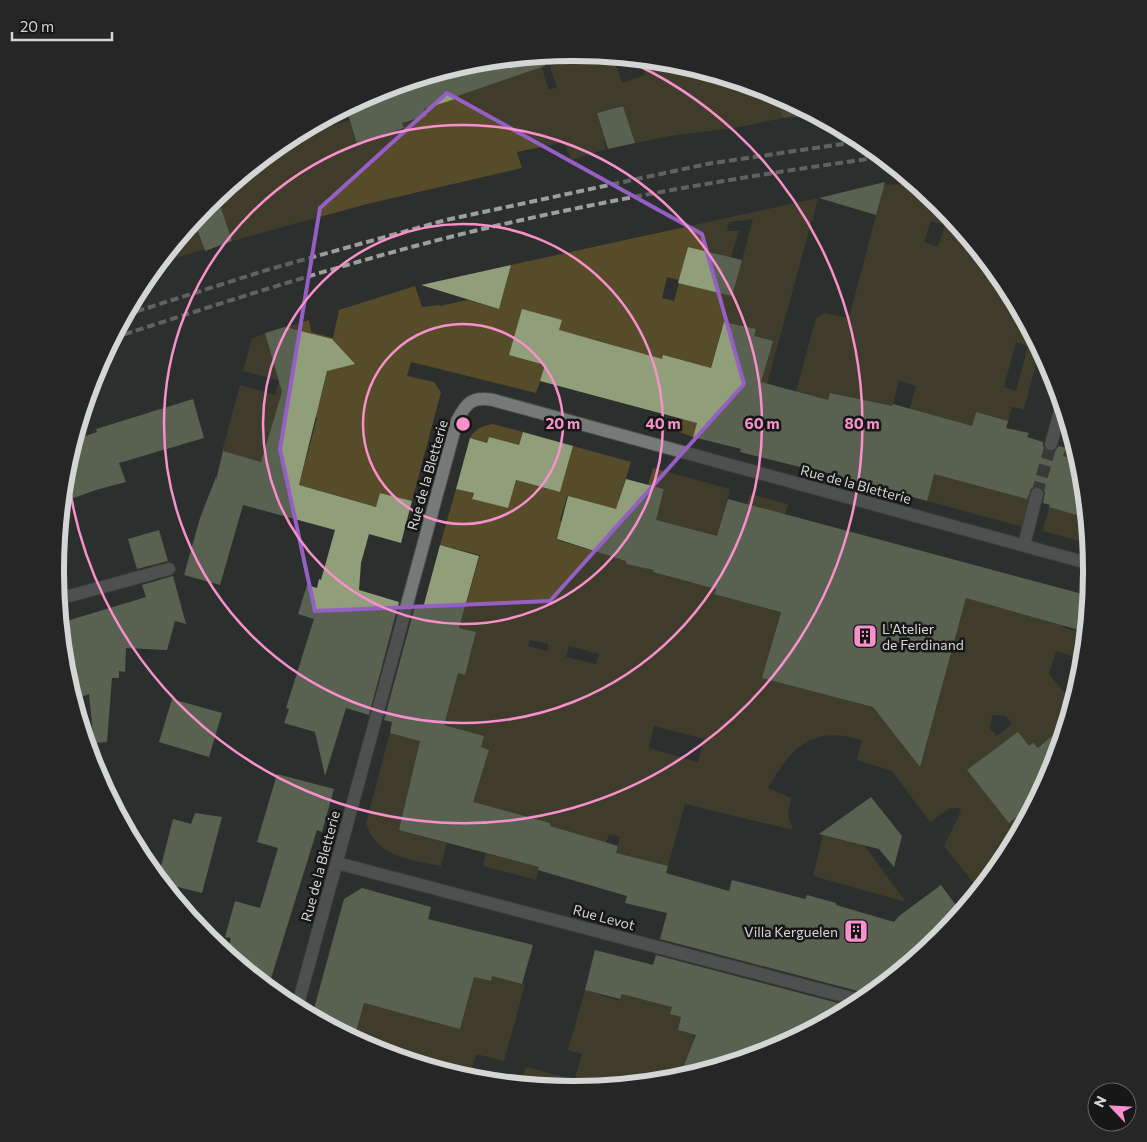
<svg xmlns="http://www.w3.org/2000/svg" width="1147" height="1142" font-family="Commissioner,sans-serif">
<rect width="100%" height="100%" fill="#2c2f2d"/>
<path fill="#574c2a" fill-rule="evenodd" d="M574,53L597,55L598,57L604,56H613L622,83L645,75L640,59L675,63L772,92L775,94L783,118L734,128L676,135L635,143L623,105L597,113L605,141L604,142L606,149L571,160L565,142L517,152L522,168L367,204L232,241L221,209L211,212L210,207L202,210L207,204L286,140L305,129L307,134L349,120L357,144L404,128L402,123L426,116L420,96L444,88L448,101L457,98L450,77L495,83L507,79L504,70L539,60L549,90L557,87L546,55Z
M914,183L940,205L1005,283L1040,349L1024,409L1012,407L1002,443L993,417L976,412L972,426L939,475L1011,494L1013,488L1032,493L1023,527L927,501L884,480L882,488L846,478L857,437L845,408L848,397L830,393L826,405L788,421L816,318L824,313L849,318L884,185ZM931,221L945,225L938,247L924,242ZM1016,342L1028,346L1016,391L1004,387ZM899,381L916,386L899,445L883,440Z
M818,198L767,384L736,434L733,447L706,440L700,412L693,437L679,432L698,365L661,363L627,349L592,339L557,336L562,320L536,393L411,362L407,376L434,382L441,392L412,501L380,493L376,507L299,485L317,418L278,407L261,462L222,451L240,385L275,395L279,381L322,393L328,366L291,335L278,380L243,371L252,338L309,320L311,332L333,338L339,310L415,286L422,307L439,305L440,306L468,300L499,309L511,265ZM753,219L738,274L727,270L739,231H727L729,222ZM688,247L722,255L679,283L674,301L662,298L667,277L679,280ZM722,328L743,334L710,370Z
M194,220L204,249L158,264Z
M493,424L523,432L519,445L489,437L487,443L470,438C476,428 482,426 493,424Z
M1070,431L1079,460L1063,456Z
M573,446L631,462L619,500L642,507L626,563L633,565L656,562L653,572L693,583L656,520L664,489L648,485L653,468L730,489L723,517L744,513L750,494L788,504L783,523L729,542L714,594L788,583L763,678L873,707L920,767L966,598L1021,613L1065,616L1062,627L1084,633L1083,637L1085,638L1083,660L1056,651L1049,674L1073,703L1065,730L1063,727L1053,736L1060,745L1052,770L1004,859L979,890L944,846L961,811L960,808H950L930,822L892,771L857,760L862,740C813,725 791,747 768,788L791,798L788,814L793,830L685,804L668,866L616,853L620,837L609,834L606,843L550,826V823L409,789L399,830L447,843L441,866C411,860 375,857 366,823L390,733L419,740L458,673L465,675L476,633L459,628L480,555L440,545L456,489L473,493L472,499L508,508L516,480L560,492ZM567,496L634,515L597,552L557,540L562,521H560ZM530,640L548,644L547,651L528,646ZM569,646L599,654L596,664L566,657ZM993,715L1006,716L1012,724L997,736L989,727ZM448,726L484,736L481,747L489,750L485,764L469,761L464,777L415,763L421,736ZM654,726L704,739L698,762L649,748Z
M1049,507L1067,512L1073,509L1087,518L1089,544L1043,531Z
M823,835L861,841L906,902L813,876Z
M486,853L539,867L536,880L483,866Z
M340,914L381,926L403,1013L460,1029L474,977L490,981L493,971L508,980L525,985L504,1061L476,1054L470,1079L375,1050L354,1039L364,1003L348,998L358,961L329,953ZM388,985L382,1008L366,1004Z
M585,990L619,1001L622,994L675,996L670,1014L681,1017L678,1030L694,1035L689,1059L687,1058L679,1078L573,1089L521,1084L526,1067L561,1076L574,1082L582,1054L568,1050Z"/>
<path fill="#706340" d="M775,94L815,115L783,118Z"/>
<path fill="#909e7a" d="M543,56L545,66L457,96L458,98L424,109L426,116L402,123L404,128L357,144L346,108L375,92L473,62Z
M623,106L635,143L608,149L597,113Z
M885,182L876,215L819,198Z
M221,208L232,241L205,251L194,220L198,216Z
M688,247L742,260L732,296L678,283Z
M511,265L499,309L421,285Z
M522,309L562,320L559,330L662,359L663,355L711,368L724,322L756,329L754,336L773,341L761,382L828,400L830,393L892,406L893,404L972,426L976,412L1008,421L1006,428L1029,433L1027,437L1043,442V446L1048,452H1054L1059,446L1066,448L1063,456L1079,460L1082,470L1087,518L1049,507L1050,505L1043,503L1045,492L1039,486H1035L1031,489L1027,499L934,474L927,501L817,470L816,471L740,452L741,449L693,437L697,423L540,381L545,365L509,355Z
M285,327L332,339L355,364L327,371L299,485L376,507L380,493L412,501L401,543L369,534L361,563L359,590L399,602L369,715L346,708L325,776L315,732L284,723L289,709L286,708L314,619L298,614L307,585L317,588L319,579L321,580L335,530L243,505L220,585L184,575L200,518L216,477V480L223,451L261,462L282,392L265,333Z
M193,399L204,438L119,463L126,482L96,490L62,502L65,470L74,440L97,432L96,429Z
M523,432L573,446L560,492L516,480L508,508L472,499L474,493L456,489L470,438L487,443L489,437L519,445Z
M626,479L664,489L656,520L717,536L728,499L1090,596L1086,632L966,598L920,767L873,707L762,678L781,612L714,594L716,589L653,572L654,570L626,564V561L557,539L568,496L616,509Z
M159,530L168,561L137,569L128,539Z
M440,545L479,556L459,628L476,632L465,675L458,673L444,725L484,736L481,747L489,750L473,802L550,823V826L618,846L616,853L668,866L666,873L729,891L732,880L805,899L807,895L836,903V905L894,922L899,916L941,885L961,912L940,938L869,996L865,993L660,939L667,913L625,903L627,896L538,870L539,867L399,830L420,741L390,733L392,722L384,720L415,606L423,608Z
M173,576L186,624L175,621L167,650L126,648L125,672L119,671V678H112L107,742L94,743L89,694L73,700L65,672L60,623L146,597L142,585Z
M172,699L222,713L209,757L159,742Z
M1066,724L1052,770L1035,802L1009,823L967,770L1018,732L1029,746L1033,743L1038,748Z
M277,774L334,789L322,832L317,830L268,988L227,954L231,938L225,937L235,901L260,908L278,848L257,842Z
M871,797L902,836L894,867L879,849L819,834Z
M195,813L222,817L202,893L162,883L158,878L173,819L191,824Z
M362,888L431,907L428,919L533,945L522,984L492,976L491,981L474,977L460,1029L364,1003L354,1039L312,1016L344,899Z
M595,950L653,965L656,955L853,1007L772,1050L679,1078L696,1035L678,1030L681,1017L670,1014L672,1007L622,994L620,999L585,990Z"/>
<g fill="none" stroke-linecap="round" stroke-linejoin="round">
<path stroke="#454846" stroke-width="12" stroke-dasharray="12 6" stroke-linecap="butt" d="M1037,494L1051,444"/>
<g stroke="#494d4b" stroke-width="14">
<path id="minor" d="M1051,444L1062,404
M1024,545L1037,494
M58,599L169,569
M337,863L863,1001
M297,1008L457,421C466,403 472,396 493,400L1091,564"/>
</g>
<use href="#minor" stroke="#757977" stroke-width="12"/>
<path stroke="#9c9f9d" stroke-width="4" stroke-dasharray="8 4" stroke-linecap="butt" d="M125,315L270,269L446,220L707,164L863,141
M113,338C237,298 363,257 491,227C620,197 751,175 882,157"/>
</g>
<path d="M0 0H1147V1142H0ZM447,93L702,234L744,384L550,601L315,611L280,449L320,208Z" fill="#2c2f2d" fill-opacity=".55" fill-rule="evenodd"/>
<path fill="none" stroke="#955fc5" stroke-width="4" stroke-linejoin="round" d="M447,93L702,234L744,384L550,601L315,611L280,449L320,208Z"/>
<g fill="none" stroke="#f890cb" stroke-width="2.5">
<circle cx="463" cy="424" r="100"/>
<circle cx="463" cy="424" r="200"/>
<circle cx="463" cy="424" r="299"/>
<path d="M622 58A399 399 0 1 1 67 469"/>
</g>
<defs>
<g id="building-square" transform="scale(1.25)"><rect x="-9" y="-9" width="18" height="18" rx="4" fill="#f890cb" stroke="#161716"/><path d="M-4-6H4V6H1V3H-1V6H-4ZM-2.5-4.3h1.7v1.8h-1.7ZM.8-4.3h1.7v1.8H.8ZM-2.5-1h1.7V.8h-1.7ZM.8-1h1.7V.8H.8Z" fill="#111"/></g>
</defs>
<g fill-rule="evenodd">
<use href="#building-square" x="865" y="636"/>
<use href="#building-square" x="856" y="931"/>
</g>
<g text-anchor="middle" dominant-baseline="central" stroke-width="5" stroke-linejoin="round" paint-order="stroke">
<g font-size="14" fill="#d3d6d4" stroke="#161716">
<text transform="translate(427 475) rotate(-74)">Rue de la Bletterie</text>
<text transform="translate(856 484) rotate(15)">Rue de la Bletterie</text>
<text transform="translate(320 866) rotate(-75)">Rue de la Bletterie</text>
<text transform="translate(604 917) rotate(15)">Rue Levot</text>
</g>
<g font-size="14" fill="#d3d6d4" stroke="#161716" text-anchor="start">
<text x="882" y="628">L'Atelier<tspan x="882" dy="16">de Ferdinand</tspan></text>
<text x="838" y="931" text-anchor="end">Villa Kerguelen</text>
</g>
</g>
<path d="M0 0H1147V1142H0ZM573 61H574A509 509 0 0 1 1083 570V572A509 509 0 0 1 574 1081H573A509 509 0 0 1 64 572V570A509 509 0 0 1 573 61Z" fill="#252625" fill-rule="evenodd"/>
<path fill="none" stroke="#d3d6d4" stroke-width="6" d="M573 61H574A509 509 0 0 1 1083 570V572A509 509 0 0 1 574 1081H573A509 509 0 0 1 64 572V570A509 509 0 0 1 573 61Z"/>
<circle cx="463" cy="424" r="8" fill="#f890cb" stroke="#161716" stroke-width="2.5"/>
<g font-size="15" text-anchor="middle" font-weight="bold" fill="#f890cb" stroke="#161716" stroke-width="5" stroke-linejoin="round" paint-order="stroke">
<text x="563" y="429">20 m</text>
<text x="663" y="429">40 m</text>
<text x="762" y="429">60 m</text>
<text x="862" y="429">80 m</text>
</g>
<g transform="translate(1112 1107) rotate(295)"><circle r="24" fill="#161716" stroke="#626362"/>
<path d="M0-4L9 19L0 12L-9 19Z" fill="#f890cb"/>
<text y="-8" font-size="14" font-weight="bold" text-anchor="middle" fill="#d3d6d4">N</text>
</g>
<path d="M12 32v8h100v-8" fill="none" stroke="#d3d6d4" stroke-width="2.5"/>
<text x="20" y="32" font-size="15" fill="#d3d6d4" stroke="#161716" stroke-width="4" paint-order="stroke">20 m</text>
</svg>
